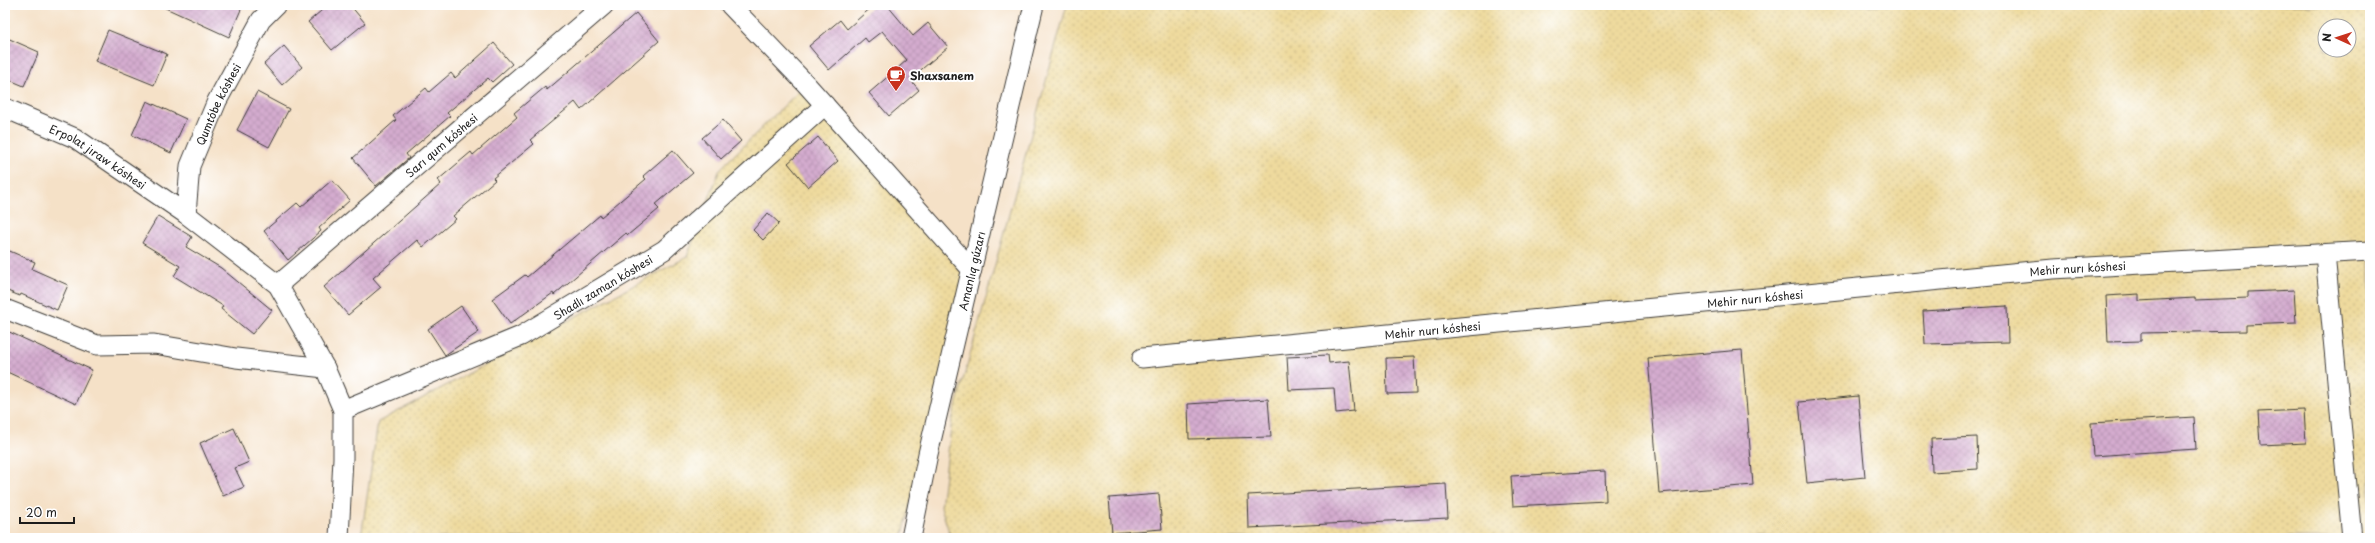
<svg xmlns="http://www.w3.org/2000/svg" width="2375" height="543" font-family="'Playpen Sans',sans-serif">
<defs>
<pattern id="sand-dots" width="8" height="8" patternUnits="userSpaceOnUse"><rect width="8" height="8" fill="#eeda9e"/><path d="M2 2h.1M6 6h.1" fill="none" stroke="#ccba88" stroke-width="1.8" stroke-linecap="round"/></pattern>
<pattern id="building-cross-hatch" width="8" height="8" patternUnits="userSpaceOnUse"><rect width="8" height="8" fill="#d4accf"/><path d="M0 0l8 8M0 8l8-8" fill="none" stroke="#b593b1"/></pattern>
</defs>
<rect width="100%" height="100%" fill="#fff"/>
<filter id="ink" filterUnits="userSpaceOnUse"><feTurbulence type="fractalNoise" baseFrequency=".025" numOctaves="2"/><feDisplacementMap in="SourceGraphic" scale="8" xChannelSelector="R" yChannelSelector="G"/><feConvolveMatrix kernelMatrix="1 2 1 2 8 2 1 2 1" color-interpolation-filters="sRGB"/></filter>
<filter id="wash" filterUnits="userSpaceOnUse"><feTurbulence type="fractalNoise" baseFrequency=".012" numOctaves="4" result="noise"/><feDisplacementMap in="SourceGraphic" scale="16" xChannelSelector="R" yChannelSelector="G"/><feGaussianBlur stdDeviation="0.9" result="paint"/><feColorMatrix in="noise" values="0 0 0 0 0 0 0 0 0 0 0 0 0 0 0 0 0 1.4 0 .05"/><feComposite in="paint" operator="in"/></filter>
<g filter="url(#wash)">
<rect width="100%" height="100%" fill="#f5e1c7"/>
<path fill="url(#sand-dots)" stroke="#857b5d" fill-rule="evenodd" d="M1067,5H2370V538H951L941,507L952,420ZM2325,26H2349V50H2325Z
M806,84L967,272L902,538H361L378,422L687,257L720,169Z"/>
<g id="blocks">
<path fill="url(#building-cross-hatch)" d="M159,5H243L229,37Z
M328,5H350L365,23L332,50L308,22Z
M874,5H887L913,36L928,23L948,47L910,79L919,90L889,116L869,93L907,60L882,31L868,42L865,38L829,70L809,46L840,20L847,29Z
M636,13L659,41L581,110L575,102L530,140L534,144L493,178L495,180L453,216L456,219L423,247L417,240L373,278L381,287L348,315L324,287L441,184L438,180L471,152L473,155L517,117L514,113L545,87L547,90Z
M108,30L167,54L154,85L95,61Z
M5,37L39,52L24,86L5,78Z
M494,43L512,64L492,82L488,78L447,113L450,116L406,154L409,158L376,186L353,158L396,120L393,116L426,88L429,92L451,73L455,78Z
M284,46L302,67L282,85L264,64Z
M257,92L289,109L269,147L237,130Z
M147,101L186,119L171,153L132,135Z
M723,120L741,141L721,159L702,138Z
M818,137L838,161L808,187L788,163Z
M673,150L693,173L655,205L659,209L628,235L626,233L554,295L553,293L510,324L492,299L525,275L527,277L600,215L601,217L646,179L643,176Z
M332,180L350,200L319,228L321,231L288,260L264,231L297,203L301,207Z
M768,213L779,223L763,240L753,230Z
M158,216L192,237L186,247L221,268L272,310L252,334L221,309L223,306L174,276L180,266L142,243Z
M5,249L35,262L32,269L68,285L57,310L21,294L20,296L5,290Z
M2294,290L2296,323L2246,325V331L2141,333V341L2108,342L2106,296L2139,294V301L2195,298V300L2248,298V292Z
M461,306L479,332L445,355L428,329Z
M2007,306L2008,342L1925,344L1923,311Z
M5,330L92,370L76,404L5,371Z
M1742,350L1753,485L1659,493L1648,358Z
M1328,355L1329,363L1349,361L1354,411L1336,413L1334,388L1289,390L1287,357Z
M1414,357L1416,393L1387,394L1386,358Z
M1858,396L1865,477L1807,483L1799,402Z
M1268,399L1271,437L1189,439L1188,404Z
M2304,410L2306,443L2260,445L2258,412Z
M2194,417L2196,449L2093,456L2091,423Z
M234,428L249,462L235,468L244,487L223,496L200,443Z
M1977,437L1978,469L1932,472L1931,439Z
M1605,471L1606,501L1513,506L1511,476Z
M1446,484L1448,518L1249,528L1248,495Z
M1159,494L1162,529L1112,533L1109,498Z"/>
</g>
</g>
<g filter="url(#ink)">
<use href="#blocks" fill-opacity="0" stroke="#3d3a36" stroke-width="1"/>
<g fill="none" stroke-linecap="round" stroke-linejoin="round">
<g stroke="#3d3a36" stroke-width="21">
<g id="minor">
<path d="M730,5L806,84L972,270"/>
<path id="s1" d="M5,108L75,138L186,214L278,285L325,368L343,410V458L339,538"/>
<path id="s2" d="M186,214L190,166L217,101L261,20L276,5"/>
<path d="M2325,254L2352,538"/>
<path id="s3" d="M278,285L604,5"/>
<path d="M5,309L97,345L154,344L236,358L325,368"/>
<path id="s4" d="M1142,358L2053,269L2370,251"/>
<path id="s5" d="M343,410L521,336L664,250L825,105"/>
<path id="s6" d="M911,538L928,454L1034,5"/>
</g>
</g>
<use href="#minor" stroke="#fff" stroke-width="19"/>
</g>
</g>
<defs>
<g id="cafe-pin" transform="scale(1)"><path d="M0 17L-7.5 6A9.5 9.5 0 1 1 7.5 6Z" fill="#c8321e" stroke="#fff"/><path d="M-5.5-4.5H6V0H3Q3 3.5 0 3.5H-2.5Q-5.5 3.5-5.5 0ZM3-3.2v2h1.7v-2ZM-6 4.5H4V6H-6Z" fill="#fff"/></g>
</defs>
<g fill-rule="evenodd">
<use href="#cafe-pin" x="896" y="75"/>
</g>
<g text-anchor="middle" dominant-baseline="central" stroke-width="4" stroke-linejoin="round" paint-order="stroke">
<g font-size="11" font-weight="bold" fill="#1c1c1c" stroke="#fff" text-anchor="start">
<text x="910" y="75">Shaxsanem</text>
</g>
<g font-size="11" fill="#1c1c1c" stroke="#fff">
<text stroke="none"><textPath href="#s2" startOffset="116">Qumtóbe kóshesi</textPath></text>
<text stroke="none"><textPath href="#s3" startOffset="215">Sarı qum kóshesi</textPath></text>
<text stroke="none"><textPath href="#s1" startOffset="105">Erpolat jıraw kóshesi</textPath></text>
<text stroke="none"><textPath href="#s4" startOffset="940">Mehir nurı kóshesi</textPath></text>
<text stroke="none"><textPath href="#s6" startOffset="274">Amanlıq gúzarı</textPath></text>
<text stroke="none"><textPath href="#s5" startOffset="288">Shadlı zaman kóshesi</textPath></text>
<text stroke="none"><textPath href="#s4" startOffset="616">Mehir nurı kóshesi</textPath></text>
<text stroke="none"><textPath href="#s4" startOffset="292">Mehir nurı kóshesi</textPath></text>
</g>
</g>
<rect width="2375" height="543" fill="none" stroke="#fff" stroke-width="20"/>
<g transform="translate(2337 38) rotate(273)"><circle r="19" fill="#ffffff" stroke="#a4a4a4"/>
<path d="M0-3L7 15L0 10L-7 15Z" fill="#c8321e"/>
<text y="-6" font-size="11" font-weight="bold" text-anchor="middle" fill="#1c1c1c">N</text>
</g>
<path d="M20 517v6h54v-6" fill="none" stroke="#1c1c1c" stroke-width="2"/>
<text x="26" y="517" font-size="12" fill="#1c1c1c" stroke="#ffffff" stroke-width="3" paint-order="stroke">20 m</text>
</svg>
